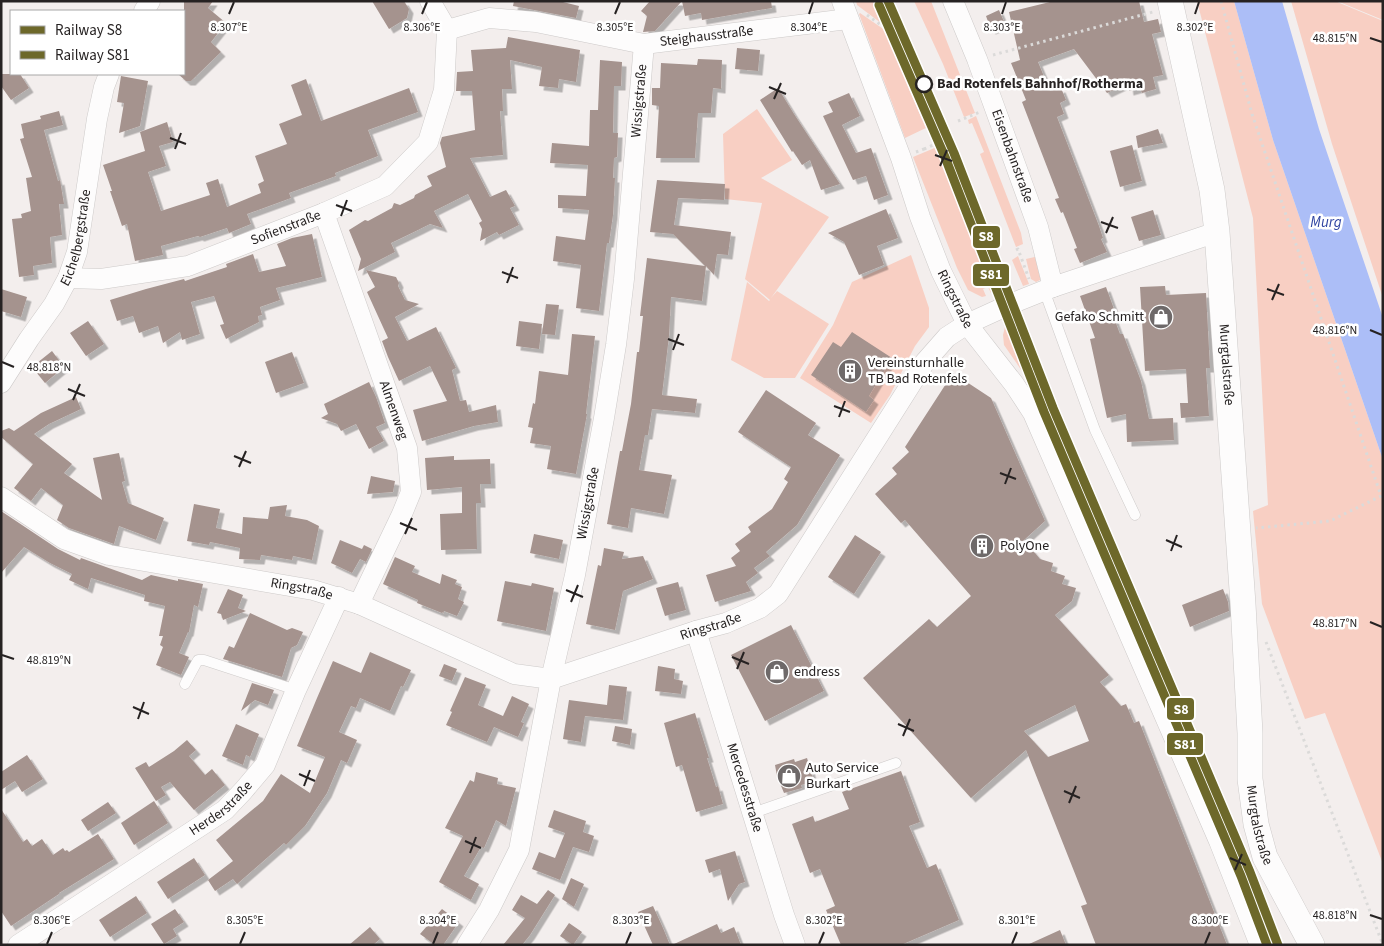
<svg xmlns="http://www.w3.org/2000/svg" width="1384" height="946" font-family="'Source Sans 3',sans-serif">
<defs>
<filter id="shadow"><feDropShadow dx="4.5" dy="4.5" stdDeviation="0" flood-color="#0004"/></filter>
</defs>
<rect width="100%" height="100%" fill="#f3eeed"/>
<path fill="#f8cfc3" d="M856,1H876L887,25L885,26L857,5Z
M914,1H931L975,113L964,117L943,64Z
M1197,1H1234L1273,140L1383,460V864L1325,713L1305,719L1262,604L1253,511L1268,505L1253,218Z
M1291,1H1335L1383,21V298L1332,144Z
M1337,1H1383V20Z
M860,13L892,35L914,86L909,89L922,119L927,117L930,126L905,138L859,14Z
M757,109L792,160L761,178L829,217L771,298L777,291L829,324L795,378H764L731,360L747,282L769,301L770,300L745,279L762,203L725,199L723,134Z
M976,116L1021,233L1023,244L1016,247L980,154L984,152L972,123L969,124L968,120Z
M937,147L993,288L991,293L988,287L983,289L986,296L982,297L968,290L957,268L913,157Z
M911,255L929,308V327L915,346L890,395L871,423L800,378L833,325L852,282Z
M1018,256L1029,284L1023,286L1012,260Z
M1039,256L1043,269L1040,280L1036,282L1031,279L1026,259Z
M1011,320L1141,626L1138,627L1118,587L1026,377L1004,345L1003,335L1005,327Z"/>
<path fill="#acbef7" d="M1234,1H1282L1319,129L1383,318V460L1273,140Z"/>
<path fill="#a5938e" fill-rule="evenodd" filter="url(#shadow)" d="M184,1H213L208,8L226,23L211,42L221,52L191,81H186L178,74H184Z
M372,1H404L409,9L407,18L389,29Z
M514,1H559L579,6L576,18L513,6Z
M650,1H682L655,31L643,32L647,16L641,11Z
M682,1H771L772,8L702,20L701,13L685,16Z
M1054,1H1139L1144,22L1158,19L1161,32L1152,34L1163,75L1153,77L1156,89L1142,93L1140,88L1129,91L1128,83L1107,93L1074,49L1038,62L1050,91L1061,88L1066,100L1060,103L1064,114L1057,117L1099,226L1103,238L1101,239L1107,252L1080,263L1074,249L1077,248L1063,212L1061,213L1055,199L1059,198L1022,102L1026,100L1011,63L1020,60L1009,12Z
M999,10L1005,24L991,30L986,16Z
M508,37L580,50L576,82L559,79L558,88L539,86L542,67L510,60L512,89H502L503,111H500L503,155L470,158L490,197L506,190L515,206L510,208L519,225L499,235L497,232L480,241L482,229L479,223L482,221L468,194L434,211L443,228L430,224L416,231L391,243L395,252L358,271L361,259L349,230L365,220L368,221L392,208L394,203L400,205L414,198L415,195L432,186L427,176L446,167L440,143L442,137L475,130L472,91H456L457,72L473,71L471,50L506,48Z
M737,48L760,50L758,71L735,69Z
M698,59L722,60L721,89L713,88L711,113H698L695,158H656L659,106L652,105V88H660L661,63L697,65Z
M600,60L622,62L621,86H614L613,133H618L617,157L614,158L613,178H615L613,215L609,243H607L599,311L576,308L581,265L553,261L556,236L585,240L589,210L558,208V195L586,196L588,165L550,163L552,143L589,146L590,110H598Z
M1,74H20L29,88L11,100L1,86Z
M121,76L148,81L140,126L119,133L124,103L117,102Z
M306,79L321,121L409,88L418,112L368,130L378,156L335,173L336,176L289,193L291,198L247,214L251,224L229,233L227,228L200,237L198,236L161,246L163,255L135,261L127,224L122,226L110,191H112L103,165L145,151L140,132L167,122L173,142L159,146L166,166L148,172L161,211L210,195L206,183L218,179L227,207L261,193L258,184L264,181L255,156L287,144L279,124L302,115L291,85Z
M778,88L794,114L840,184L821,190L810,160L802,165L793,151L792,152L760,100Z
M849,93L860,116L842,125L856,153L871,148L888,195L874,200L866,176L853,180L823,116L833,112L828,102Z
M59,111L63,125L44,130L58,181L60,180L64,204H59L62,235L50,237L52,263L33,266L34,275L19,277L12,219L22,218L21,214L31,211L26,178L32,177L20,139L24,138L21,124L41,119L40,116Z
M1158,129L1163,143L1138,148L1136,136Z
M1132,145L1142,181L1120,187L1110,151Z
M657,180L725,184L724,200L678,198L674,225L731,232L728,255L717,254L714,275L706,266L702,301L671,297L669,336L662,395L697,399L695,413L652,409L648,435H645L639,470L672,475L664,514L631,508L628,528L607,524L620,451H622L631,404L637,352H639L643,316H640L647,258L705,266L673,234L650,232Z
M886,209L898,238L877,246L884,265L859,275L844,242L828,233Z
M1153,210L1161,235L1139,241L1131,217Z
M312,234L322,277L276,288L280,300L260,307L262,315L258,316L259,322L226,339L220,325L224,324L214,296L191,302L200,334L182,340L180,332L163,343L158,326L139,333L133,316L117,321L110,300L146,289L184,279L185,281L227,267L226,264L253,254L259,272L286,266L277,244L292,238Z
M366,270L396,277L399,283L398,286L405,300L419,304L395,317L407,341L436,327L456,368L452,370L460,401L466,400L469,412L496,405L498,422L474,426L422,441L413,410L447,401L430,366L399,381L388,357L382,341L388,338L367,292L375,287Z
M1165,286L1166,295L1206,293L1210,368H1206L1209,416L1181,418L1180,403H1188L1186,369L1145,371L1140,287Z
M1106,287L1114,309L1111,310L1120,334H1123L1141,381L1149,419L1173,418L1174,440L1127,442L1126,414L1107,418L1090,339L1095,338L1080,296Z
M1,289L27,297L21,317L1,311Z
M546,304L559,305L555,335L542,334Z
M88,321L104,344L86,356L70,333Z
M519,321L542,324L539,349L516,346Z
M852,332L892,358L869,396L874,400L866,412L811,375L833,342L841,347Z
M572,334L595,336L586,414H587L576,474L547,469L551,446L530,443L533,428L528,427L533,403L535,404L539,371L568,375Z
M52,351L64,367L45,383L32,367Z
M292,352L304,383L276,393L265,362Z
M953,373L991,398L1045,521L1024,540L1040,559L1053,563L1051,571L1065,576L1062,584L1076,588L1072,601L1055,615L1109,675L1100,682L1121,706L1126,704L1134,723L1139,721L1227,945H1096L1081,906L1087,904L1026,750L971,798L863,678L929,619L937,627L971,596L905,520L901,523L875,494L897,474L892,468L909,452L905,447ZM1075,705L1089,741L1048,757L1024,731Z
M369,382L376,397L385,423L376,427L384,441L369,449L356,424L341,431L337,424L321,418L328,414L324,404Z
M766,390L816,423L808,435L840,455L797,525L766,552L770,556L754,568L758,573L746,582L751,591L715,602L706,575L736,566L731,558L740,551L735,544L751,532L748,527L772,509L788,482L784,479L791,467L738,432Z
M76,397L81,409L49,424L34,434L72,464L64,473L102,500L93,458L119,453L125,481L122,482L128,503L164,518L156,540L119,526L114,544L69,528L57,520L63,505L41,488L31,501L14,488L33,464L1,437V431L9,428L14,431L41,413Z
M454,456V460L490,459L491,484H480L481,503H476L477,549L441,550L440,514L462,513V487L427,490L425,458Z
M371,476L395,481L393,492L367,494Z
M194,504L220,509L216,528L242,534L243,517L268,519L270,507L287,505L285,516L307,520L319,526L312,560L293,556L292,560L261,555L260,560L239,559L240,548L210,542L209,545L187,541Z
M1,511L58,549L80,560L81,558L142,580L151,575L178,581V579L203,584L198,607L194,605L189,632H188L179,653L189,657L181,675L156,665L163,647L160,645L163,636H159L165,606L144,601L145,595L91,578L88,589L69,580L72,574L50,563L24,547L1,573Z
M534,534L563,540L559,559L530,553Z
M855,535L881,552L854,594L828,577Z
M340,540L362,549L364,545L372,549L366,562L360,559L352,573L331,563Z
M604,548L624,552L622,559L643,556L653,579L623,591L615,630L586,624L598,565L601,566Z
M395,557L415,566L412,572L440,584L442,574L457,580L455,584L462,587L458,599L464,602L457,616L444,611L443,614V612L442,613L417,603L418,600L383,584Z
M505,581L531,586L532,583L554,588L546,631L497,621Z
M678,582L686,610L665,616L656,588Z
M228,589L243,595L238,608L246,611L223,620L221,614L217,613Z
M1223,589L1228,602L1229,611L1190,627L1182,605Z
M250,613L287,630L292,628L303,632L297,645L291,648L282,677L223,659L229,646L234,648Z
M791,625L824,691L765,721L731,655Z
M370,652L411,670L403,687L401,686L390,711L360,698L356,708L351,706L339,732L357,740L347,763L341,760L327,793L305,826L286,845L284,843L237,884L233,879L215,891L208,880L233,861L216,840L263,801L281,774L310,793L325,757L297,746L317,698L333,661L361,673Z
M444,664L457,669L452,681L439,676Z
M658,666L675,669L674,679L683,681L681,694L655,691Z
M465,677L486,685L478,705L503,716L512,696L529,704L521,722L524,723L518,737L494,727L487,742L446,725L452,712L450,711Z
M252,683L274,690L268,705L255,700L241,711Z
M609,685L627,687L623,720L585,716L581,742L563,739L569,700L607,705Z
M695,713L709,758H707L716,787L718,786L723,804L696,812L682,765L676,767L664,723Z
M236,724L259,734L250,757L246,755L243,765L222,756Z
M615,726L632,729L630,745L612,741Z
M187,740L196,750L189,756L205,775L212,769L225,785L194,810L170,782L161,787L166,795L156,801L135,768L146,762L149,767L174,751Z
M27,755L43,779L22,792L15,781L1,790V772Z
M807,758L814,782L801,785L802,788L784,793L777,776L775,765L794,759L795,762Z
M901,771L920,822L909,826L927,868L936,864L959,920L901,945H841L826,910L835,906L820,869L810,873L792,824L813,816L815,822L849,809L842,792Z
M476,772L498,778L497,784L516,788L506,826L496,820L484,848L481,847L464,876L479,884L471,900L439,882L463,836L445,828L470,780L474,782Z
M154,801L168,823L134,845L121,823Z
M108,802L116,813L88,831L81,820Z
M1,809L23,842L27,839L32,846L42,839L53,855L63,848L65,851L67,850L69,852L98,834L114,859L59,893V894L11,926L1,911Z
M554,810L586,821L583,832L594,836L589,852L573,847L560,880L532,869L539,852L555,858L565,833L548,827Z
M735,851L745,882L739,884L728,901L720,869L709,873L705,860Z
M194,858L205,875L168,899L157,882Z
M571,878L584,884L574,907L562,899Z
M548,890L555,895L530,935L522,945H503L525,918L512,910L521,895L537,904Z
M136,896L147,913L110,937L99,920Z
M653,906L663,928L670,945H653L638,912Z
M175,909L184,922L173,929L177,936L164,944L151,924Z
M442,909L459,922L443,945H435L420,934Z
M569,923L582,932L573,945L560,936Z
M717,924L721,933L734,927L741,945H672Z
M370,927L380,939L373,945H349Z
M1060,930L1066,945H1027Z"/>
<g fill="none" stroke-linecap="round" stroke-linejoin="round">
<g stroke="#cdcac9" stroke-width="11">
<path id="service" d="M1044,290L1095,430L1135,515
M185,684L198,660H204L296,690
M753,813L896,763"/>
</g>
<g stroke="#cdcac9" stroke-width="21">
<g id="minor">
<path id="s1" d="M842,1L901,158L920,217L941,271L967,324L1014,384L1033,413L1219,841L1260,945"/>
<path id="s2" d="M953,1L977,59L1038,227L1053,287"/>
<path d="M144,11L150,1"/>
<path id="s3" d="M447,30L489,18L536,22L644,44L848,19"/>
<path id="s4" d="M324,213L407,448L411,492L402,514L359,604"/>
<path id="s5" d="M68,278L101,279L188,266L324,213L385,186L428,142L444,90L447,30L430,1"/>
<path id="s6" d="M1,383L29,339L54,304L68,278L77,252L97,119L104,87L109,74"/>
<path id="s7" d="M1,497L64,539L109,555L313,590L359,604L514,674L551,679L696,631L726,623L760,608L778,594L925,362L947,337L967,324L1013,303L1053,287L1217,232"/>
<path id="s8" d="M696,631L784,915L795,945"/>
<path id="s9" d="M18,945L225,810L243,791L265,765L296,690L339,597"/>
<path id="s10" d="M467,945L489,910L519,850L551,679L575,575L604,418L616,345L624,279L644,44"/>
</g>
</g>
<g stroke="#cdcac9" stroke-width="26">
<g id="tertiary">
<path id="s11" d="M1170,1L1212,190L1217,232L1243,604L1250,733V779L1256,824L1265,857L1312,945"/>
</g>
</g>
<path stroke="#dbdad9" stroke-width="3" stroke-dasharray="2.5 4" stroke-linecap="butt" d="M1221,1L1252,114L1381,496L1330,521L1256,528
M867,15L888,30L891,31L897,29
M993,55L1153,12
M958,121L980,112
M924,149L945,140
M916,152L924,149L922,146
M942,152H940L995,287L994,292
M1016,250L1018,249L1029,279
M1266,642L1383,945"/>
<use href="#service" stroke="#fdfcfc" stroke-width="10"/>
<use href="#minor" stroke="#fdfcfc" stroke-width="20"/>
<use href="#tertiary" stroke="#fdfcfc" stroke-width="25"/>
<g stroke="#fff" stroke-width="12">
<path id="rail-1" d="M888,1L954,153L1053,408L1250,872L1278,945"/>
</g>
<g stroke="#fff" stroke-width="12">
<path id="rail-2" d="M879,5L945,157L1044,412L1241,876L1267,945"/>
</g>
<use href="#rail-1" stroke="#6d682a" stroke-width="9"/>
<use href="#rail-2" stroke="#6d682a" stroke-width="9"/>
</g>
<path fill="none" stroke="#262222" stroke-width="2" d="M229,14L234,2M422,14L427,2M615,14L620,2M809,14L813,2M1002,14L1006,2M1195,14L1199,2M1370,38L1382,42M769,87L786,94M774,99L781,83M170,138L186,144M175,149L181,133M935,155L952,161M940,166L947,150M336,205L352,211M341,216L347,200M1101,222L1118,228M1106,233L1113,217M502,272L518,278M507,283L513,267M1267,289L1284,295M1272,300L1279,284M1370,330L1382,335M668,339L684,345M673,350L679,334M2,362L14,367M68,389L85,396M73,400L80,384M834,406L850,412M839,417L845,401M234,456L251,463M239,467L246,451M1000,473L1016,479M1005,484L1011,468M400,523L417,530M405,534L412,518M1166,540L1182,547M1171,551L1177,535M566,590L583,597M571,602L578,585M1370,622L1382,627M2,655L14,659M732,657L749,664M737,669L744,652M133,707L149,714M138,719L144,702M898,724L914,731M903,736L910,719M299,774L315,781M304,786L310,770M1064,791L1080,798M1069,803L1076,786M465,841L481,848M470,853L476,837M1230,858L1246,865M1235,870L1242,854M1370,915L1382,919M47,944L52,932M240,944L245,932M433,944L438,932M626,944L631,932M819,944L824,932M1012,944L1017,932M1205,944L1210,932"/>
<defs>
<g id="shop-disc" transform="scale(1.25)"><circle r="9.5" fill="#6e6969" stroke="#fff"/><path d="M-5-2.5h2.3a2.7 3.5 0 0 1 5.4 0H5L5.5 6h-11ZM-1.5-2.5h3a1.5 2.3 0 0 0-3 0Z" fill="#fff"/></g>
<g id="building-disc" transform="scale(1.25)"><circle r="9.5" fill="#6e6969" stroke="#fff"/><path d="M-4-6H4V6H1V3H-1V6H-4ZM-2.5-4.3h1.7v1.8h-1.7ZM.8-4.3h1.7v1.8H.8ZM-2.5-1h1.7V.8h-1.7ZM.8-1h1.7V.8H.8Z" fill="#fff"/></g>
</defs>
<g fill-rule="evenodd">
<use href="#shop-disc" x="1161" y="317"/>
<use href="#building-disc" x="850" y="371"/>
<use href="#building-disc" x="982" y="546"/>
<use href="#shop-disc" x="777" y="672"/>
<use href="#shop-disc" x="789" y="776"/>
</g>
<circle fill="#fff" stroke="#262222" stroke-width="2.5" cx="924" cy="84" r="8"/>
<g text-anchor="middle" dominant-baseline="central" stroke-width="5" stroke-linejoin="round" paint-order="stroke">
<g font-size="14" fill="#262222" stroke="#fff">
<text stroke="none"><textPath href="#s3" startOffset="264">Steighausstraße</textPath></text>
<text stroke="none"><textPath href="#s10" startOffset="868">Wissigstraße</textPath></text>
<text stroke="none"><textPath href="#s2" startOffset="166">Eisenbahnstraße</textPath></text>
<text stroke="none"><textPath href="#s5" startOffset="226">Sofienstraße</textPath></text>
<text stroke="none"><textPath href="#s6" startOffset="166">Eichelbergstraße</textPath></text>
<text stroke="none"><textPath href="#s1" startOffset="319">Ringstraße</textPath></text>
<text stroke="none"><textPath href="#s11" startOffset="369">Murgtalstraße</textPath></text>
<text stroke="none"><textPath href="#s4" startOffset="209">Almenweg</textPath></text>
<text stroke="none"><textPath href="#s10" startOffset="462">Wissigstraße</textPath></text>
<text stroke="none"><textPath href="#s7" startOffset="319">Ringstraße</textPath></text>
<text stroke="none"><textPath href="#s7" startOffset="754">Ringstraße</textPath></text>
<text stroke="none"><textPath href="#s8" startOffset="164">Mercedesstraße</textPath></text>
<text stroke="none"><textPath href="#s9" startOffset="245">Herderstraße</textPath></text>
<text stroke="none"><textPath href="#s11" startOffset="831">Murgtalstraße</textPath></text>
</g>
<g font-size="14" font-weight="bold" fill="#262222" stroke="#fff" text-anchor="start">
<text x="937" y="84">Bad Rotenfels Bahnhof/Rotherma</text>
</g>
<g font-size="14" fill="#262222" stroke="#fff" text-anchor="start">
<text x="1144" y="317" text-anchor="end">Gefako Schmitt</text>
<text x="868" y="363">Vereinsturnhalle<tspan x="868" dy="16">TB Bad Rotenfels</tspan></text>
<text x="1000" y="546">PolyOne</text>
<text x="794" y="672">endress</text>
<text x="806" y="768">Auto Service<tspan x="806" dy="16">Burkart</tspan></text>
</g>
<g font-size="15" font-style="italic" fill="#2f44a1" stroke="#fff">
<text x="1326" y="222">Murg</text>
</g>
</g>
<g font-size="12" text-anchor="middle" fill="#262222" stroke="#fff" stroke-width="5" stroke-linejoin="round" paint-order="stroke">
<text x="422" y="31">8.306°E</text>
<text x="615" y="31">8.305°E</text>
<text x="809" y="31">8.304°E</text>
<text x="1002" y="31">8.303°E</text>
<text x="1195" y="31">8.302°E</text>
<text x="229" y="31">8.307°E</text>
<text x="1335" y="42">48.815°N</text>
<text x="1335" y="334">48.816°N</text>
<text x="49" y="371">48.818°N</text>
<text x="1335" y="627">48.817°N</text>
<text x="49" y="664">48.819°N</text>
<text x="1335" y="919">48.818°N</text>
<text x="52" y="924">8.306°E</text>
<text x="245" y="924">8.305°E</text>
<text x="438" y="924">8.304°E</text>
<text x="631" y="924">8.303°E</text>
<text x="824" y="924">8.302°E</text>
<text x="1017" y="924">8.301°E</text>
<text x="1210" y="924">8.300°E</text>
</g>
<g stroke="#fff" stroke-width="2">
<rect x="972" y="225" width="29" height="24" rx="5" fill="#6d682a"/>
<rect x="972" y="263" width="38" height="24" rx="5" fill="#6d682a"/>
<rect x="1166" y="697" width="29" height="24" rx="5" fill="#6d682a"/>
<rect x="1166" y="732" width="38" height="24" rx="5" fill="#6d682a"/>
</g>
<g font-size="14" text-anchor="middle" font-weight="bold" fill="#fff">
<text x="986" y="241">S8</text>
<text x="991" y="279">S81</text>
<text x="1181" y="714">S8</text>
<text x="1185" y="749">S81</text>
</g>
<rect width="1384" height="946" fill="none" stroke="#262222" stroke-width="5"/>
<rect x="10" y="10" width="175" height="65" fill="#ffffff" stroke="#a8a7a7"/>
<rect x="20" y="26" width="25" height="8" fill="#6d682a" stroke="#a8a7a7"/>
<text x="55" y="35" font-size="15" fill="#262222">Railway S8</text>
<rect x="20" y="51" width="25" height="8" fill="#6d682a" stroke="#a8a7a7"/>
<text x="55" y="60" font-size="15" fill="#262222">Railway S81</text>
</svg>
